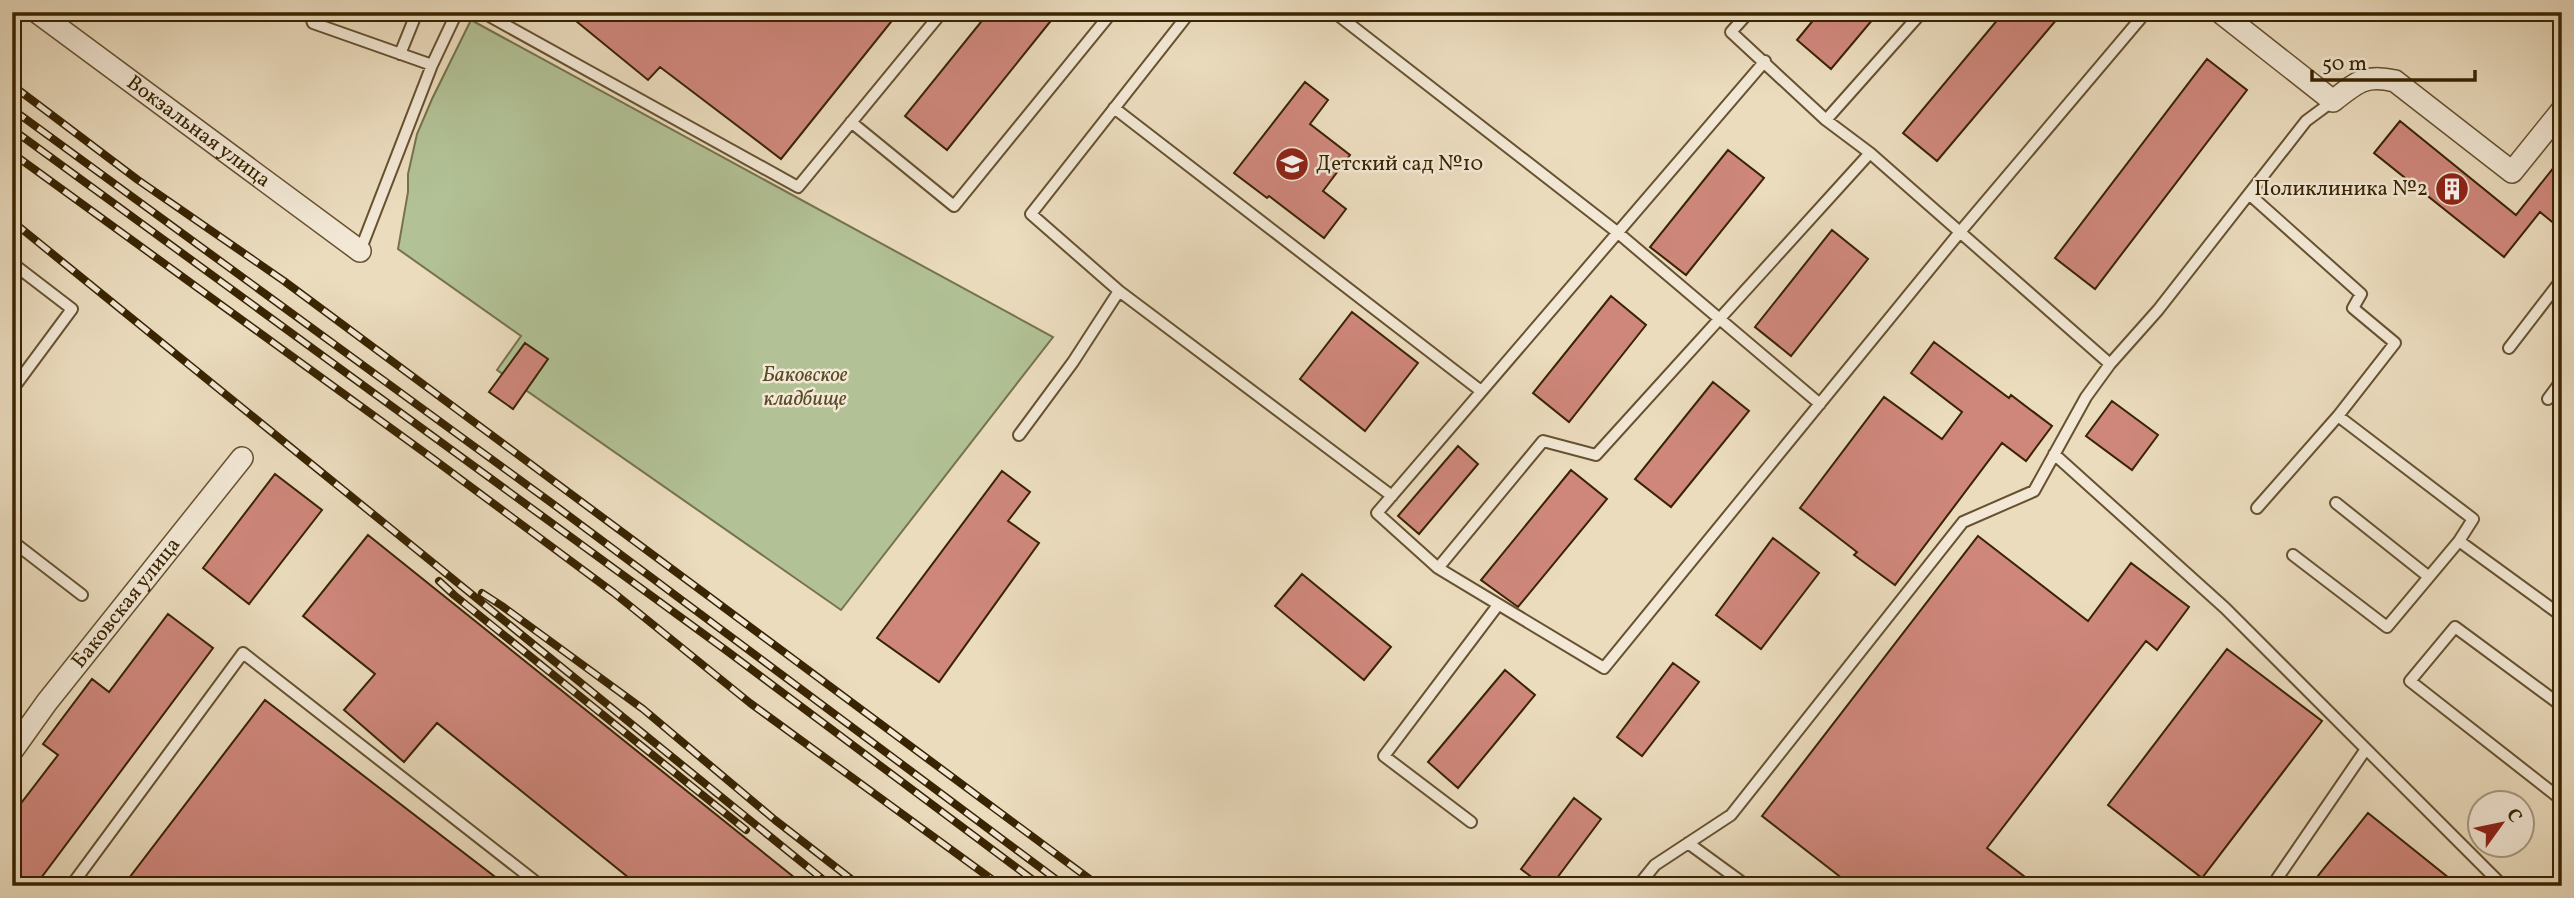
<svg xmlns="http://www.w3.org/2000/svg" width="2574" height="898" font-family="Vollkorn,serif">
<rect width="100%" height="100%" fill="#ebdcbe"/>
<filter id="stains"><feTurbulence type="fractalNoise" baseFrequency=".00286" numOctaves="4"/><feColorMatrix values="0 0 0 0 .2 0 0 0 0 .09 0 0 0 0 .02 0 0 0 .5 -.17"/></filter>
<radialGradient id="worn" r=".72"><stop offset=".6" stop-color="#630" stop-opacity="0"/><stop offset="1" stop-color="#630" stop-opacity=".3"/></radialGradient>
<path fill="#b2c296" stroke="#76734c" stroke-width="2" d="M471,20L1053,337L841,610L497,370L521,336L398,249L408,192V174L417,134L432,99Z"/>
<path fill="#cf877c" stroke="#392401" stroke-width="2" d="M565,12H899L781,159L660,67L648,80Z
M989,12H1058L947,150L905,116Z
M1820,12H1879L1831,69L1797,40Z
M2004,12H2063L1937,161L1903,133Z
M2207,59L2247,90L2095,289L2055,258Z
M1305,82L1328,100L1310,124L1350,155L1323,191L1346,209L1324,238L1269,196L1267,198L1234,173Z
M2400,121L2516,215L2562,157V230L2540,212L2504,257L2374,153Z
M1728,150L1764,178L1686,275L1650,247Z
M1832,230L1868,259L1791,356L1755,327Z
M1611,296L1646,325L1569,422L1533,393Z
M1352,312L1418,363L1365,431L1300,379Z
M1934,342L2009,398L2011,395L2052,426L2026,461L2002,443L1895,585L1854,555L1857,552L1800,508L1884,397L1942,439L1962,412L1911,373Z
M525,343L548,359L513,409L489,392Z
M1713,382L1749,411L1671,507L1635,479Z
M2112,401L2158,435L2132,470L2086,436Z
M1458,446L1478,464L1419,534L1398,516Z
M1571,470L1607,499L1518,607L1481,580Z
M1002,471L1030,492L1008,521L1039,543L939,682L877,638Z
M275,474L322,510L249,604L203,568Z
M368,535L805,886H639L437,723L404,762L344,710L375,674L303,616Z
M1978,536L2088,621L2131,563L2189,607L2157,650L2146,641L1987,848L2037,886H1852L1762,816Z
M1773,538L1819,573L1761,649L1716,615Z
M1302,574L1391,647L1364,680L1275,606Z
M168,614L213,648L35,886H12V815L58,755L43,744L92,679L109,692Z
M2227,649L2322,721L2202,878L2108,805Z
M1673,663L1699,682L1642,756L1617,737Z
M1505,670L1535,695L1458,788L1428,762Z
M265,700L507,886H123Z
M1574,798L1601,819L1551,886H1543L1521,869Z
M2368,813L2459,886H2310Z"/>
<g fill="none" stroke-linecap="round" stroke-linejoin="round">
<g stroke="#665230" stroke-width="14">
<path id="lane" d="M309,12L313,23L432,65
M482,12L798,187L942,12
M1190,12L1031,214L1119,291L1392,496
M1334,12L1617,232L1820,404
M1749,12L1731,32L1826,120L1870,153L2110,364
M400,54L417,12
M1765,61L1377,513L1438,568L1543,441L1596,455L1870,153
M1114,108L1481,391
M1826,120L1922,12
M851,122L954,206L1112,12
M2249,194L2361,294L2353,308L2395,343L2338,416
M360,251L432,65L457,12
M12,263L72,309L12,390
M2509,348L2562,279
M2548,399L2562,380
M1019,435L1073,362L1119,291
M2054,454L2225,608L2503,886
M2336,503L2429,577
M2257,508L2338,416L2473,519L2459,541
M12,541L82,595
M2293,555L2387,627L2459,541L2562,616
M1438,568L1604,668L1960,232L2146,12
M2562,706L2455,627L2410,681L2562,800
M1471,822L1384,756L1498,605
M1688,843L1747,886
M71,886L243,653L541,886
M1638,886L1655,865L1731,815L1963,522L2034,491L2086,397L2110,364L2158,310L2306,121L2333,101
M2272,886L2366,749"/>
</g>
<g stroke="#665230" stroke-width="24">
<g id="street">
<path id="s1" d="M37,12L360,251"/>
<path d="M2220,12L2333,101C2357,82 2365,74 2395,81L2512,172L2562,110"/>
<path id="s2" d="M12,751L47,702L242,458"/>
</g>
</g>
<use href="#lane" stroke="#f2e8d5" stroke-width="10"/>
<use href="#street" stroke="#f2e8d5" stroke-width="21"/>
<g stroke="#392401" stroke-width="8">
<path id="rail" d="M12,85L138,180L284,281L1099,886
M12,109L553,504L1065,886
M12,129L727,651L1041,886
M12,153L432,458L614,593L750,703L1001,886
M12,221L831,886
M439,581L454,595L746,830
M482,593L502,606L643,709L775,820L860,886"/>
</g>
<use href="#rail" stroke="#f2e8d5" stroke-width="5" stroke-dasharray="16" stroke-linecap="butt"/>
</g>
<defs>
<g id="school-disc" transform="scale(1.75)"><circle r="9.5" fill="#8f2418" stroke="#f2e8d5"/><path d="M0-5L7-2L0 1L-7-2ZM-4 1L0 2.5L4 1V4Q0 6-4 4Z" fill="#fff"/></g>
<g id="building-disc" transform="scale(1.75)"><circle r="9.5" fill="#8f2418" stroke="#f2e8d5"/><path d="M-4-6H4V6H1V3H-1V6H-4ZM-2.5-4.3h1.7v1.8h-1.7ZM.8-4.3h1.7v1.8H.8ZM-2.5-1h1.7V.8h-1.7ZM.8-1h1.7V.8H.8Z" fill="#fff"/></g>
</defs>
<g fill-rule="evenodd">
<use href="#school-disc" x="1292" y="164"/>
<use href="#building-disc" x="2452" y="189"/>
</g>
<g text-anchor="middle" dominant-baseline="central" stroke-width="5" stroke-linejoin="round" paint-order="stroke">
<g font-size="21" fill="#392401" stroke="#f2e8d5">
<text stroke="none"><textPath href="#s1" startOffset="201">Вокзальная улица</textPath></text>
<text stroke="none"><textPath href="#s2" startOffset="187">Баковская улица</textPath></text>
</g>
<g font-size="21" fill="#392401" stroke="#f2e8d5" text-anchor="start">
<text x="1316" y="164">Детский сад №10</text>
<text x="2428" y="189" text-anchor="end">Поликлиника №2</text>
</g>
<g font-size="21" font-style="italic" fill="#574c26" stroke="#f2e8d5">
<text x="805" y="375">Баковское<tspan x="805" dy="24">кладбище</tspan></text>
</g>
</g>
<rect width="2574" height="898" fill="none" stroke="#ebdcbe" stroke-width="42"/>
<rect x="14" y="14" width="2546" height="870" fill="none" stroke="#392401" stroke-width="3.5"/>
<rect x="21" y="21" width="2532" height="856" fill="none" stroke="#392401" stroke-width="2"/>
<g transform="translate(2501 824) rotate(57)"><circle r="33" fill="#f2e8d5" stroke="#a89a80" stroke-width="2"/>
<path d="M0-5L12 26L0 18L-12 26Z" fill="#8f2418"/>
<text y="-10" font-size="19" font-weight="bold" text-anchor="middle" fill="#392401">С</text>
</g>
<path d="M2312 70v10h163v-10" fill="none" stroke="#392401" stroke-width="3.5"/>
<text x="2322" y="70" font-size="21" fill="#392401" stroke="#f2e8d5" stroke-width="5" paint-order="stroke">50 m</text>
<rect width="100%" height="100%" filter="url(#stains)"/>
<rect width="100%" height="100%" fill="url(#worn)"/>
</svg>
